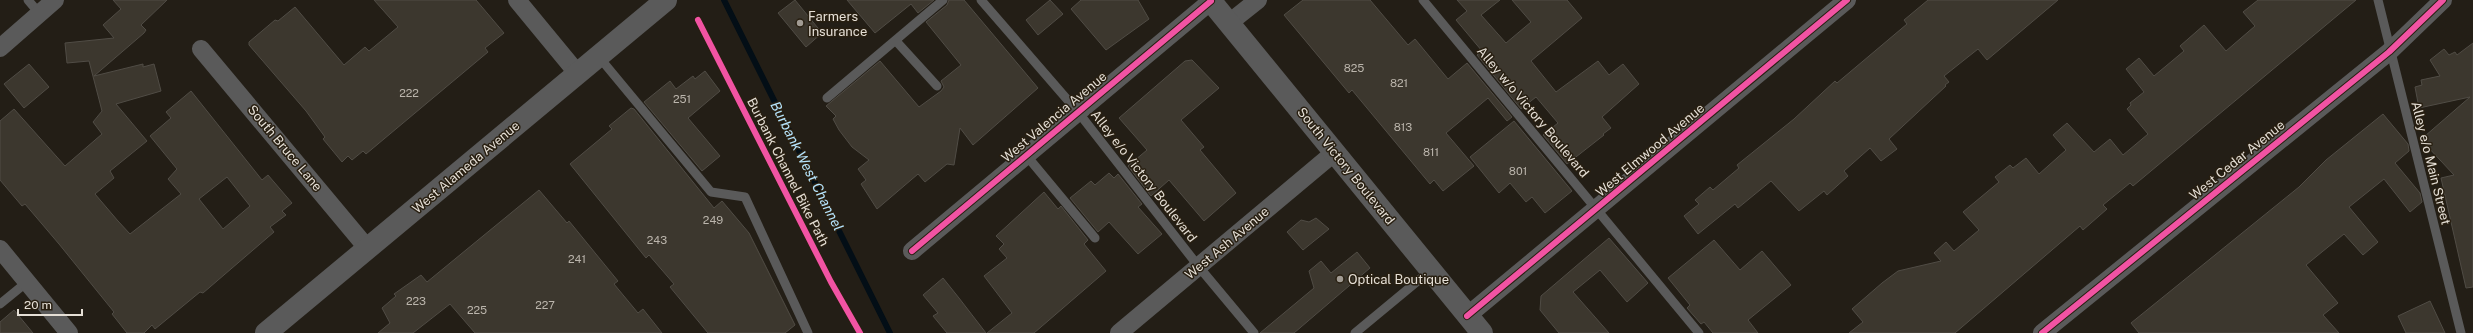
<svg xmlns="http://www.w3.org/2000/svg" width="2473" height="333" font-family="'Public Sans',sans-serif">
<rect width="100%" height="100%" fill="#231e16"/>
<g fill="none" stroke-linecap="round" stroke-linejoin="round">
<path stroke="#030e16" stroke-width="6" d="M724,0L890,333"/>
</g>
<path fill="#3c372e" stroke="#504c45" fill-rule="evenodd" d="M113,0H167L141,25L146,30L144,33L94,76L143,64V67L154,64L161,91L116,104L147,141L110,171L114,178L95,194L118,221L130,234L181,194L168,179L177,169L150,136L171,118L166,112L191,91L262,180L268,175L292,203L282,211L286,215L270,227L274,232L203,293L200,292L155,329L152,325L144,333H127L112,314L114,312L59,244L25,204L22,206L0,180V121L14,109L65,166L102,134L93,122L102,111L89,61L67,63L65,43L114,38L103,25L121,9ZM227,177L250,206L223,229L199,199Z
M374,0H476L504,33L485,48L488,52L366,154L363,151L352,160L348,156L342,162L323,139L325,137L306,111L249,45V42L275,20L278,21L295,7L344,65L365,47L369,51L398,27Z
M795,0L822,33L806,47L778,13Z
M847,0H934L918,13L911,4L875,33Z
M949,0H964L1038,88L973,145L960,128L954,165L947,164L925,182L918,174L877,209L861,184L866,180L858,169L869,160L852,147L839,130L833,119L836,116L826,106L880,61L919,107L941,91L944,87L941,81L961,65L926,22L947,5Z
M1050,0L1063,14L1038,35L1026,20Z
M1081,0H1138L1149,19L1106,50L1071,9Z
M1303,0H1370L1408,45L1415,39L1448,79L1467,63L1512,117L1507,121L1488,98L1446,133L1474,166L1443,191L1434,180L1430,184L1352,90L1349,93L1284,15Z
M1457,0H1500L1481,15L1506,43L1531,22L1512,0H1567L1582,18L1531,61L1556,92L1598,61L1609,75L1623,64L1639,84L1602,117L1611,128L1603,134L1604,135L1567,164L1543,135L1558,123L1536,97L1521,109L1477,55L1482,51L1456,20L1467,11Z
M1928,0H2058L1987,60L1978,49L1944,76L1949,82L1945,85L1946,86L1889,139L1897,149L1881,161L1870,148L1844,171L1848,176L1827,195L1824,191L1799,211L1771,181L1738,208L1735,204L1698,234L1684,216L1699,204L1695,200L1710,187L1713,190L1739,168L1737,165L1794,119L1835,81L1837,83L1907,24L1904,20Z
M2258,0H2356L2133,186L2130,183L2103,205L2107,209L2083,230L2080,226L1955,333H1849L1863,322L1852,309L1882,283L1898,271L1941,261L1934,253L1946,242L1954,251L1979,230L1963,212L1999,182L1995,177L2010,165L2013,168L2026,158L2039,174L2066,150L2053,135L2067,123L2094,152L2110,139L2123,155L2148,134L2127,109L2131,105L2130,103L2144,92L2126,69L2139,58L2154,76L2184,51L2180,46L2204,25L2226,51L2255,26L2243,12Z
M2473,43V287L2466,288L2441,178L2454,175L2427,146L2425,136L2470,97L2419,108L2415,87L2422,85L2421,80L2440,76L2430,60L2444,49L2449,55L2455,52L2457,55Z
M1192,60L1219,88L1181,120L1204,147L1200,150L1236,193L1204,221L1169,180L1151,196L1128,166L1147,150L1119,118L1185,61Z
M29,64L49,87L24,108L4,84Z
M705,71L720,91L688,118L720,156L702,171L644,102L670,81L676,89L693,76L695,79Z
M631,108L634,109L714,208L722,201L749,233L795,325L785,333H708L670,287L674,284L649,255L646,258L570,164L612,129L609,126Z
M2383,114L2408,144L2409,151L2395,163L2420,193L2422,202L2410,212L2384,179L2349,207L2378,242L2363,255L2344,234L2306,265L2338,303L2323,315L2339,333H2139L2131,323L2299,187L2326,160Z
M1514,121L1572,191L1545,213L1532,197L1526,202L1510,183L1499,193L1470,157Z
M1109,173L1114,178L1118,174L1142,204L1138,207L1162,234L1138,254L1109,222L1098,232L1070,198L1091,181L1095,185Z
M539,190L567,223L569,221L618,281L614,284L638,313L643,309L662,333H475L450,304L413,333H378L390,323L382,308L396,296L394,294L421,275L427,282Z
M1044,192L1058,209L1061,206L1088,240L1084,244L1106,271L1034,333H987L1012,313L984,276L1007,258L999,249L1004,244L996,236Z
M1316,218L1329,229L1303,250L1287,232L1301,220L1309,222Z
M1609,238L1648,283L1627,302L1600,270L1573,292L1609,333H1559L1540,310L1541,296Z
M1714,240L1740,270L1762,251L1791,285L1748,320L1758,333H1713L1704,322L1701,324L1687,308L1690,305L1668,278Z
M1357,252L1370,268L1294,333H1260L1314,288L1309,271L1321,261L1331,273Z
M943,278L959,298L986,333H947L933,316L938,313L923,295Z
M2430,301L2445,333H2406L2398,316Z
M14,310L33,333H0V322Z"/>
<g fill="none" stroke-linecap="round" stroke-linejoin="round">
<path stroke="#5a5a5a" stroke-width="9" d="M28,0L39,13
M981,0L1078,112L1199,267L1254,333
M1423,0L1699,333
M2378,0L2461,333
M896,41L937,86
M599,57L711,192L745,197L808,333
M827,98L943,0
M1026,155L1095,238
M0,304L27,282
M1355,333L1431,270"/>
<path stroke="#5a5a5a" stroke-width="18" d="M517,0L578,74
M1229,23L1258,0
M0,48L55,0
M201,49L368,249
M0,249L69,333
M912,251L1211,1
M1467,316L1847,0
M1119,333L1335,152
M2042,333L2389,52L2443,0"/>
<path stroke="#5a5a5a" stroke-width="22" d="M1210,0L1482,333
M266,333L666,0"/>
<g stroke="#281f11" stroke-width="8">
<path id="cycleway" d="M698,20L831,282L860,333
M912,251L1211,1
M1467,316L1847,0
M2042,333L2389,52L2443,0"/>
</g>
<use href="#cycleway" stroke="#f153a3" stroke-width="6"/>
</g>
<g fill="#a19b93" stroke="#281f11" stroke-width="1.5">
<circle cx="800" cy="23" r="4"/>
<circle cx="1340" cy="279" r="4"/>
</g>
<g text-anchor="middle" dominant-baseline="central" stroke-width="3" stroke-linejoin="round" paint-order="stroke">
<g font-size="11" fill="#bbb5ac">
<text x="1354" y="68">825</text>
<text x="1399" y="83">821</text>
<text x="409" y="93">222</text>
<text x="682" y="99">251</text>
<text x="1403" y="127">813</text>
<text x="1431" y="152">811</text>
<text x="1518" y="171">801</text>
<text x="713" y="220">249</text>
<text x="657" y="240">243</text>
<text x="577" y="259">241</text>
<text x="416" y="301">223</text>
<text x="545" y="305">227</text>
<text x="477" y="310">225</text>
</g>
<g font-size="13" fill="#e5dfd6" stroke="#281f11" text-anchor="start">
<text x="808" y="16">Farmers<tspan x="808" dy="15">Insurance</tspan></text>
<text x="1348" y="279">Optical Boutique</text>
</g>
<g font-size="13" fill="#e5dfd6" stroke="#281f11">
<text transform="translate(1533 112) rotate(50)">Alley w/o Victory Boulevard</text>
<text transform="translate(1054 117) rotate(-40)">West Valencia Avenue</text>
<text transform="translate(285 148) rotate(50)">South Bruce Lane</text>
<text transform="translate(1650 150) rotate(-40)">West Elmwood Avenue</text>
<text transform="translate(2237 160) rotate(-39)">West Cedar Avenue</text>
<text transform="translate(2431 163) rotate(76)">Alley e/o Main Street</text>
<text transform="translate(1346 166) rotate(51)">South Victory Boulevard</text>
<text transform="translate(466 167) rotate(-40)">West Alameda Avenue</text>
<text transform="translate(788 172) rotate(63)">Burbank Channel Bike Path</text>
<text transform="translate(1144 176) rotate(52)">Alley e/o Victory Boulevard</text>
<text transform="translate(1227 243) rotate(-40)">West Ash Avenue</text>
</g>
<g font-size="14" font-style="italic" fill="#b5e3fc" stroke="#281f11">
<text transform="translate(807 166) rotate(63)">Burbank West Channel</text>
</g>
</g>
<path d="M18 309v6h64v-6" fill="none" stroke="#e5dfd6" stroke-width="2"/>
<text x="24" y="309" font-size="12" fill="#e5dfd6" stroke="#281f11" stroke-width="3" paint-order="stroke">20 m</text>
</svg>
